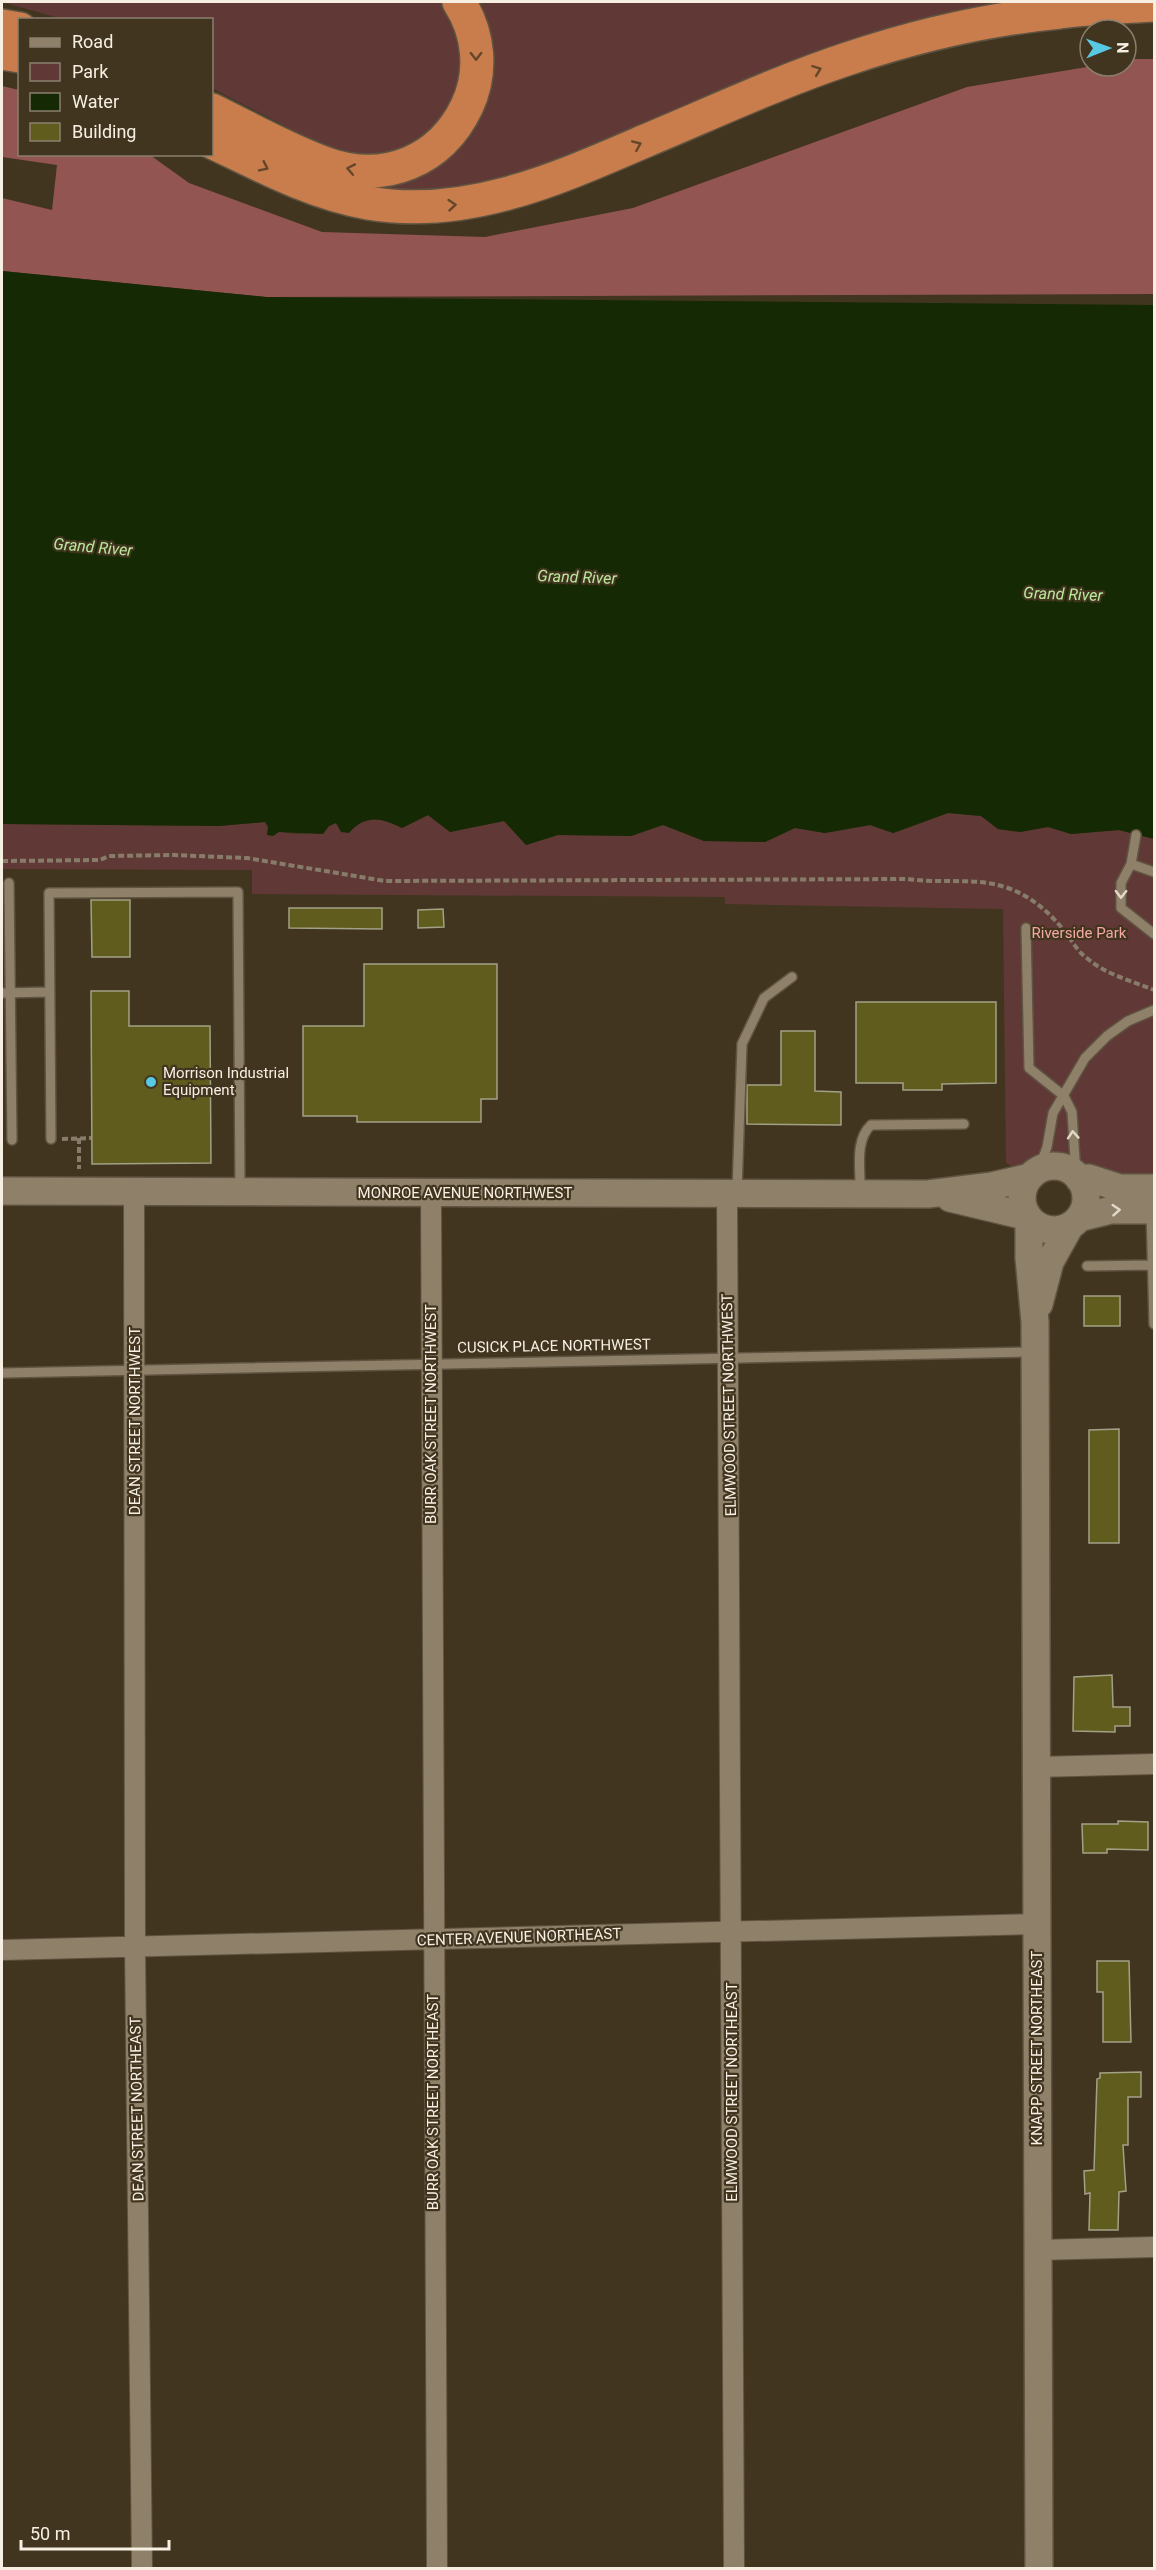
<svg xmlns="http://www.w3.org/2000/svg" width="1156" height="2570" font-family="Roboto,sans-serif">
<rect width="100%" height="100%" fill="#423520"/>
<path fill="#603936" d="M2,2H441C461,27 465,63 454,93C448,112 435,128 418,139C402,150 381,157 362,156C332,155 306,137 281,124C258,112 235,100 212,88V20L63,19Z
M473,2H1041L541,172L434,194L365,187L453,149Z
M948,813L981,816L998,829L1020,832L1048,827L1071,834L1119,830L1154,839V1181H1125L1092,1168L1060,1159H1049L1015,1168L1006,1163L1003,909L725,904V897L252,894V870L2,869V824L219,826L265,822C275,838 306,833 323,833L329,826L336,823H358L380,818L402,828L428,815L450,832L504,821L526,845L558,835L631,836L663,825L704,841L765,842L795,828L825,833L870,825L894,833Z"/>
<path fill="#935552" d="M1136,59H1154V294L266,297L2,271V198L52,210L57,165L2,157V86L19,90L20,154L150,155L189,183L322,232L485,237L633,208L967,87L1093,66H1126V61Z"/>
<path fill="#152904" d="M2,271L266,297L1154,305V839L1119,830L1071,834L1048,827L1020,832L998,829L981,816L948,813L893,833L870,825L825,833L795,828L765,842L704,841L663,825L631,836L558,835L526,845L504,821L450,832L428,815L402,828C380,818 366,814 349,833L341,832L336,823L329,826L323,834L279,832L273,836L267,835L268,827L265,822L219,826L2,824Z"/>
<path fill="#605c1d" stroke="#a2a186" stroke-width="1.5" d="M91,900H130V957H92Z
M289,908H382V929L289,928Z
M443,909L444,927L418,928V910Z
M364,964H497V1099H481V1122H357V1116H303V1026H364Z
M91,991H129V1026H210L211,1163L92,1164Z
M856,1002H996V1083L942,1084V1090H903V1083H856Z
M781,1031H815V1091L841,1092V1125L747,1124V1085H781Z
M1084,1296H1120V1326H1084Z
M1119,1429V1543H1089V1430Z
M1112,1675L1113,1707H1130V1726H1115V1732L1073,1731L1074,1677Z
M1118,1821L1148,1822V1850L1107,1849V1853H1083L1082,1824H1118Z
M1097,1961H1129L1131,2042H1103V1992H1097Z
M1141,2072V2097H1128V2145H1123L1126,2191L1119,2192L1118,2230H1089L1090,2193L1085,2194L1084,2171L1094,2170L1097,2079L1100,2078V2073Z"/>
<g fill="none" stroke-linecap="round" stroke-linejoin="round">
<g stroke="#5f5441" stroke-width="12">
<path id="lane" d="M1131,864L1136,835
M1154,872L1131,864L1121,883V908L1154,934
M9,883L12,1140
M1026,928L1029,1068L1064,1096L1072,1112L1076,1175
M2,993L49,992
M51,1139L49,893L238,892L240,1189
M1039,1169L1047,1147L1053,1113L1085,1058L1107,1036L1128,1021L1154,1010
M737,1191L742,1044L764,998L792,977
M860,1192C861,1170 854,1141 871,1125L964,1124
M1151,1212L1154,1324
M1087,1266L1152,1265
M2,1373L1034,1352"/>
</g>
<g stroke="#5f5441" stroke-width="22">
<path id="street" d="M134,1192L135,1948L142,2568
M431,1193L437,2568
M727,1193L734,2568
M1036,1767L1154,1764
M2,1950L1037,1924
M1038,2250L1154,2247"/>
</g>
<g stroke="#5f5441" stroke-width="30">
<path id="secondary" d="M1022 1198a32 32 0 1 1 64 0a32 32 0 1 1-64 0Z
M1079,1179L1089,1178L1120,1188H1154
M2,1191L928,1194L992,1186L1030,1177
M950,1198L1017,1214L1026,1213
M1029,1218V1258L1035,1322L1039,2568
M1079,1218L1111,1210H1154
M1039,1304L1050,1262L1070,1226"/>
</g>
<g stroke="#5f5441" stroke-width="36">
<path id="highway" d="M2,26L20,29
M2,53L20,56
M212,110C249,128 287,150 327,164C385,184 441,161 467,106C483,72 479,33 459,2
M212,142C262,166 312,193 368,203C466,220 557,179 645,141C712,113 778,82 847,59C915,36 989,19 1060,12C1092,8 1123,7 1154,5"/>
</g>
<path stroke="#877c6a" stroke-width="4" stroke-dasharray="6 3" stroke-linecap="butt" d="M2,861L100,860L109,856L175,855L247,858L385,881L908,879C940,884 975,877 1005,887C1032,896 1050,913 1067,934C1073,943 1079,953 1088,959C1107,975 1132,981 1154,990
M79,1138V1169
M62,1139L91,1138"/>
<use href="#lane" stroke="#8f8069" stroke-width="9"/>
<use href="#street" stroke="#8f8069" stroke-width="20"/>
<use href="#secondary" stroke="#8f8069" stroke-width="27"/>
<use href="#highway" stroke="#c97c4c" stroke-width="33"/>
</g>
<defs><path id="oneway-chevron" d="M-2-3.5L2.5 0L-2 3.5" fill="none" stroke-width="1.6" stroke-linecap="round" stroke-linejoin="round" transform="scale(1.5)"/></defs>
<g stroke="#64472b">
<use href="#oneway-chevron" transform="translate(476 56) rotate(89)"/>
<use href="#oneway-chevron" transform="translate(817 70) rotate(-21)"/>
<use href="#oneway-chevron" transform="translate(637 145) rotate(-23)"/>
<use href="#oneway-chevron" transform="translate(264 167) rotate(26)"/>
<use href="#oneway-chevron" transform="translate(351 169) rotate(-169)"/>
<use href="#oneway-chevron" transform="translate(452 205) rotate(-5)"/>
</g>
<g stroke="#e2d9ca">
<use href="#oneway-chevron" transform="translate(1121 894) rotate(91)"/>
<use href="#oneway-chevron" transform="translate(1073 1135) rotate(-94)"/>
<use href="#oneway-chevron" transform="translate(1116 1210) rotate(-4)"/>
</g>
<circle fill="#58c9e3" stroke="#423520" stroke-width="2" cx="151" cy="1082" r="6"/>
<g text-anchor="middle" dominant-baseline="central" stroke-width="4.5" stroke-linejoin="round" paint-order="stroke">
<g font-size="15" fill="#f4a8a3" stroke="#423520">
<text x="1079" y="933">Riverside Park</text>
</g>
<g font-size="15" fill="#f7efe2" stroke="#423520" text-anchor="start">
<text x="163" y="1073">Morrison Industrial<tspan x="163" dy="17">Equipment</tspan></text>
</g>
<g font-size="15" fill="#f7efe2" stroke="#423520">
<text x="465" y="1193">MONROE AVENUE NORTHWEST</text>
<text transform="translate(554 1346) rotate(-1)">CUSICK PLACE NORTHWEST</text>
<text transform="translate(729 1405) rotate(-91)">ELMWOOD STREET NORTHWEST</text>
<text transform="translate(431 1414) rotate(-90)">BURR OAK STREET NORTHWEST</text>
<text transform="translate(135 1421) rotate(-90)">DEAN STREET NORTHWEST</text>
<text transform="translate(519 1937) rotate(-2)">CENTER AVENUE NORTHEAST</text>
<text transform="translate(1037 2048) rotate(-90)">KNAPP STREET NORTHEAST</text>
<text transform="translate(732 2092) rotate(-90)">ELMWOOD STREET NORTHEAST</text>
<text transform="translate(433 2102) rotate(-90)">BURR OAK STREET NORTHEAST</text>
<text transform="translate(137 2109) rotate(-91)">DEAN STREET NORTHEAST</text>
</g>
<g font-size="16" font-style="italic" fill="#bae99c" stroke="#423520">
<text transform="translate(93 547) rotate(5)">Grand River</text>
<text transform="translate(577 577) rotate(2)">Grand River</text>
<text transform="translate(1063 594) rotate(2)">Grand River</text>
</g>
</g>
<rect width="1156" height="2570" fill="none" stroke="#f7efe2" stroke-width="6"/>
<rect x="18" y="18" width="195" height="138" fill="#423520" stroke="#8a7f6e" stroke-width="1.5"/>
<rect x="30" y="38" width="30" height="9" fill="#8f8069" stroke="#8a7f6e" stroke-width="1.5"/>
<text x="72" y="48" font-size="18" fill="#f7efe2">Road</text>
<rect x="30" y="63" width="30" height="18" fill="#603936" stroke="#8a7f6e" stroke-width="1.5"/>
<text x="72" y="78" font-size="18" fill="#f7efe2">Park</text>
<rect x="30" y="93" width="30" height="18" fill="#152904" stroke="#8a7f6e" stroke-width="1.5"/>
<text x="72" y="108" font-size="18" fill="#f7efe2">Water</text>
<rect x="30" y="123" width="30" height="18" fill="#605c1d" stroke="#8a7f6e" stroke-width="1.5"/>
<text x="72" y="138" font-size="18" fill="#f7efe2">Building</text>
<g transform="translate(1108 48) rotate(89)"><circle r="28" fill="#423520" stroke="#8a7f6e" stroke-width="1.5"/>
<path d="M0-4.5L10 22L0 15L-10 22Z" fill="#58c9e3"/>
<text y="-9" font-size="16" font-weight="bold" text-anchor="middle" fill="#f7efe2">N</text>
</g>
<path d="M21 2540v9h148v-9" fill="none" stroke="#f7efe2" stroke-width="3"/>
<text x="30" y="2540" font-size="18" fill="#f7efe2" stroke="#423520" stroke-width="4.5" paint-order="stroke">50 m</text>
</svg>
